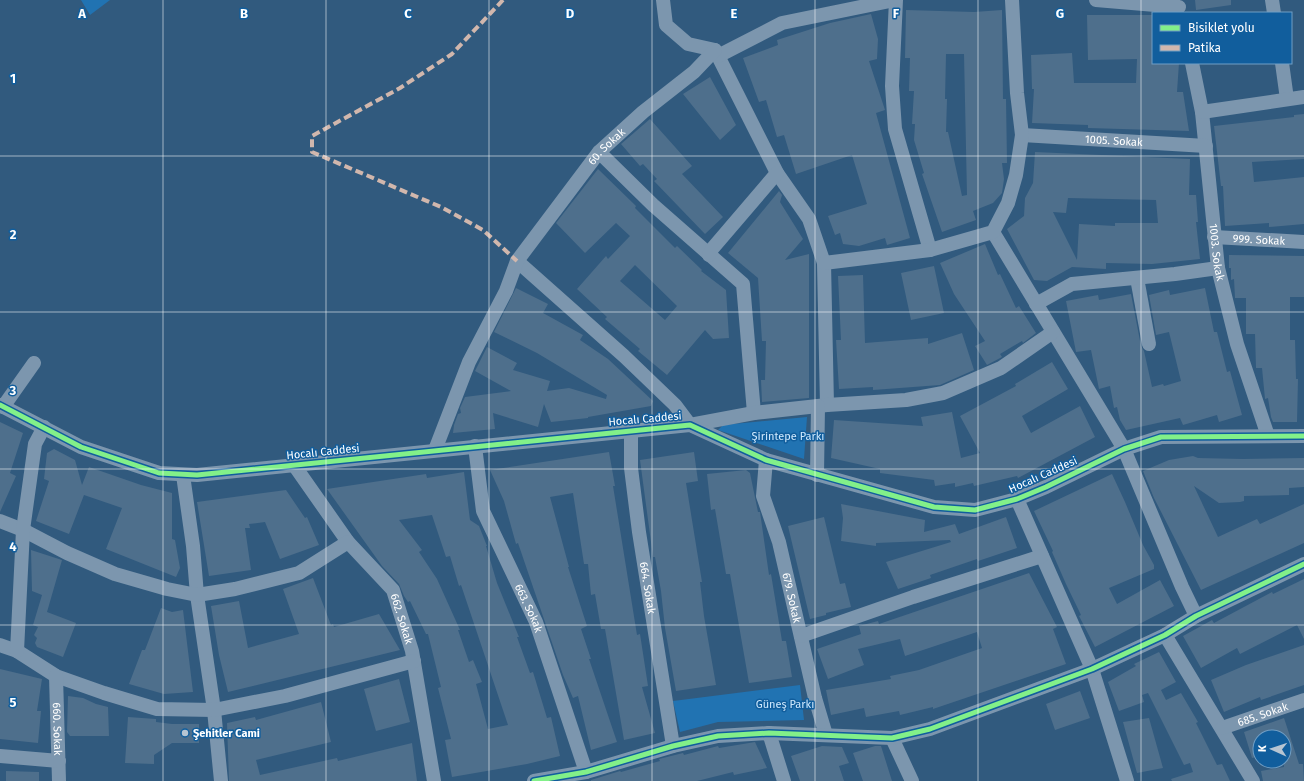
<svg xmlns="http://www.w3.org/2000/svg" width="1304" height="781" font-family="'Fira Sans',sans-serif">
<rect width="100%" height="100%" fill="#315a7e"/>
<path fill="#2173b2" d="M81,0H110L90,15Z
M807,417L804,459L718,430L723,425Z
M800,685L804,720L718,722L680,732L673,701Z"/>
<path fill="#4e6f8c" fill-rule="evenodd" d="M1195,0H1231V5L1196,10Z
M906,10L974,12L1002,10L1003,99H1006L1007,163H1002L1004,179L1002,193L993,203L973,211L976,220L942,232L922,174L924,173L914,140L915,124H912L914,91H909L910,58H905ZM946,54H964L967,195L962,196L948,132H946L947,99H945Z
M871,14L878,39L877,59L869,61L885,110L876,113L910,238L887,245L885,238L859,246L843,244L840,233L835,235L828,216L867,204L852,155L796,174L784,135L777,137L766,100L759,102L743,58L778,45L777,40L830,23Z
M1087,15H1153V63H1179L1177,92H1183L1189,131L1088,128V125L1032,123L1034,89H1032L1031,55L1072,53L1074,83H1136L1137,59L1088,60Z
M710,77L736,125L720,140L683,94Z
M1304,114V159L1252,162L1254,182L1304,177V224L1269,227V223L1225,226L1223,186H1221L1214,126L1294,117V115Z
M650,119L692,166L682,174L723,217L705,234L654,181L657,179L643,164L640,166L621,144Z
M1035,152L1190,159L1189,195H1196L1198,222H1196L1200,259L1152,264L1106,263V269L1072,267L1047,281L1034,280L1007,229L1024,216L1025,198L1033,183ZM1068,198L1156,200L1158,223H1115V226L1079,224L1077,260L1053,212L1066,213Z
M598,169L636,206L635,208L675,248L677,246L702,270L701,271L726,290L729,338L713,339L705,330L667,375L638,351L640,349L605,319L607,317L577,289L606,256L608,259L630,236L616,223L585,253L556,223ZM635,265L677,306L665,320L620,281Z
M779,191L782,195L780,202L803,239L785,260L809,254V398L762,402L761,380H765L766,341H762L758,278L728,253Z
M985,244L998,275L1000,274L1016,308L1019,306L1036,333L1023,343L1022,341L1000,354L1002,357L987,365L975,346L985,341L954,294L940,263Z
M1229,255L1304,256V297H1290V340H1295L1296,379H1298L1297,422H1273L1271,417L1268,398L1265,399L1262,368H1256L1255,334H1246V298H1235L1234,279L1231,280V268H1229Z
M934,266L944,313L911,320L901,273Z
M863,275L865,343L928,338V344L962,333L974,370L940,385L873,390V387L839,389L836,340H841L838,276Z
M516,288L548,304L543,313L583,335L580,340L608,359L653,401L651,406L588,417V418L551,422L544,404L538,427L493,413L495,429L453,433L454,425L458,414L461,413L460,408L465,397L511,391L475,371L487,347L517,363L513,370L550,381L547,391L569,388L606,399L607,395L537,353L494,332Z
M1205,288L1214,332H1217L1227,372L1230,371L1242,415L1219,422L1217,415L1183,425L1180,418L1126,430L1120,420L1117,407L1114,408L1110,386L1099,389L1091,350L1076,352L1066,301L1098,295L1099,300L1131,294L1141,346L1144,351L1152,387L1163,384L1164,386L1181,381L1169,332L1156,335L1149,295L1169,290L1170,295Z
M1052,362L1068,389L1022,416L1031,433L1080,406L1095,437L1018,478L1017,476L974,486L973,483L955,487V483L935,486L934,480L880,473V469L831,458L834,420L923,426L921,417L952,412L961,458L980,453L960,416L1016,386L1015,384Z
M0,422L23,433L10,473L16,476L0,512Z
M54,449L75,460L82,485L89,467L141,485L172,493V539L175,540L180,568L176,577L106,549L122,508L84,495L69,534L36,521L49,481L44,479L47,453Z
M609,452L615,486H613L637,635L640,634L648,686L642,687L655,733L624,740L605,629H601L595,594L591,595L588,564H584L573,493L550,497L569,567H568L587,626L581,629L591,659H589L617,742L591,750L578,696L573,698L563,675L518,543L516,544L504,501L490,470Z
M694,452L698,481L686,483L702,582H700L704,616L716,685L676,691L665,628L661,591L655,557H653L640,460Z
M1193,456L1198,458L1243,459L1304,458V487L1289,488V495L1244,496V501L1240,502L1219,503L1194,486L1218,537L1257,519L1260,524L1304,504V543L1201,590L1154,498L1143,471L1169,460Z
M746,470L750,473L758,512H760L769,575L771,574L782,641H786L792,677L749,683L730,574H726L715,509L711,510L707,474Z
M464,472L470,520L479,526L487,546H486L497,583L519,637H517L530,673L533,672L547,718L551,717L560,756L527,764L452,777L445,740L451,739L438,688L441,687L428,634H426L410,601L408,602L404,596L399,584L382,566L327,489L426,474L427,478ZM432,515L446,557L450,556L459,586L461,585L508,725L488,729L476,684L482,682L473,660L469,662L458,630H460L437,579L419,552L422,550L399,520Z
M1112,474L1125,502L1143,545L1154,565V569L1109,588L1117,604L1160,580L1174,606L1095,647L1079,616L1081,615L1066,584L1052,552L1053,551L1034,511Z
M286,490L305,518L307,517L319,545L280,559L265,522L249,524L250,528H245L251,570L209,576L197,502Z
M841,504L925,520L924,532L955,524L959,534L1006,517L1017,548L978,561L977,559L930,575L931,578L898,589L886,562L951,542L950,540L876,543V546L841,541L843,518Z
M824,517L840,584L845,583L851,607L826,613V615L810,619L788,526Z
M31,550L62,560L47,612L76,623L63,657L37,647L35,643L37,638L34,635L38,627L33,625L42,595L32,591Z
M1029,573L1057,627L1053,629L1066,664L933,709V707L900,715L899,711L866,717L864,708L831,715L826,690L891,679L890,676L919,670L982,648L977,632L905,656L900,639L858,649L864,665L828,679L817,649L861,634L859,626L878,621L879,624Z
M313,578L331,625L333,624L334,627L379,614L400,650L228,692L219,655L211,606L239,601L248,648L299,634L283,589Z
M1304,579V639L1297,625L1240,654L1237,648L1201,668L1183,636L1212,620L1214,623L1272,592L1273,594Z
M161,608L172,612L183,610L193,692L164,694L129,684L142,650H145Z
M1304,645V685L1261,700L1260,697L1224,712L1211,680L1246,665Z
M1159,652L1176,682L1161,690L1166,700L1181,693L1198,722L1196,723L1217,765L1222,764L1230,781H1172L1171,779L1193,772L1190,763L1184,765L1148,693L1142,695L1144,702L1119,711L1108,682L1136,666L1134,664Z
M0,669L42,679L37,711H41L38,743L0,739Z
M399,679L410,722L376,731L364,689Z
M1080,691L1090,718L1055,730L1046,704Z
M68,696L83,698L96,704L108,707L109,736H70L67,732Z
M321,702L331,742L256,760L260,775L337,758L338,761L412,743L417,781H229L227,723L255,717L256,720Z
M128,717L156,719V722L172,724H199V743H172L154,755V764L125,763Z
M1149,718L1163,768L1137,773L1123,722Z
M1284,718L1299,764H1303L1304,781H1263L1261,771L1284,767V737H1260V756L1252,758L1244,732Z
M755,742L767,768L734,775L733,772L697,781H591V780L620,771L621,772L660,761L659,759L683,753L684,755L718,746L719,748Z
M822,746L842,747L849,763L839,766L844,781H800L791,756Z
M875,746H881L892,781H863L853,753Z
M6,771L39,772V781H6Z"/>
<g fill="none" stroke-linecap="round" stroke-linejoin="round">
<g stroke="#7c96ae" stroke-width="14">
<path d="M663,0L666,25L688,44L715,50L777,173L809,219L824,263L827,405"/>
<path d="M896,0L892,86L895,129L930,250"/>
<path d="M1096,0L1179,7"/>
<path d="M1272,0L1274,13"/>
<path d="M718,56L782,23L895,0"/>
<path id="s1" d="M1192,63L1202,112L1218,268L1237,344L1268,436"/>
<path d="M1282,63L1287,99"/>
<path d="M1202,112L1304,97"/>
<path id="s2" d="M1022,135L1206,146"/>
<path d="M599,152L653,205L743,284L754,413"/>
<path d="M993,232L1124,449L1182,587L1196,616"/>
<path id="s3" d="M1214,237L1304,242"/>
<path d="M709,255L712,249L777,173"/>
<path d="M517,261L624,356L675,405L690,425L754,413L827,405L906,400L943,393L1001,368L1053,332"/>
<path d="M824,263L930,250L993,232L1008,203L1016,175L1022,135L1017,93L1012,0"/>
<path d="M1137,278L1149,344"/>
<path d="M1036,304L1072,284L1175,274L1218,268"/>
<path d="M0,405L81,447L159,473L197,475L690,425L766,460L934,507L975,510L1017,499L1046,487L1124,449L1161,437L1304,436"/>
<path d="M3,407L34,363"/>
<path id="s4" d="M631,430V468L639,532L673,746"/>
<path id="s5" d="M475,446L483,511L536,622L586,772"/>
<path id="s6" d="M435,450L469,362L506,291L517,261L599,152L643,112L694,72L715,50"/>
<path id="s7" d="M766,460L763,496L779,542L815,698L826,735"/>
<path id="s8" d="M294,465L348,542L393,590L412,651L434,781"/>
<path d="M183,475L193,546L197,595L214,710L221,781"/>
<path d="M817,475L818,406"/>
<path d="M1017,499L1092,669L1127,781"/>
<path d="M0,521L23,530L67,553L115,574L167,589L197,595L235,589L299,573L348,542"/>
<path d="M1165,635L1253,781"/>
<path d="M801,636L913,597L1042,556"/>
<path d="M0,645L17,651L56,676L104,693L157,709L214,710L285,696L414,661"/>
<path d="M17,651L23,530L35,444L44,427"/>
<path id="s9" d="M56,676L59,781"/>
<path id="s10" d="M1222,728L1304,700"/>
<path d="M769,733L784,781"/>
<path d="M892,738L912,781"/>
<path d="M0,756L59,761"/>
<path d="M534,781L586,772L673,746L718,736L769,733L892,738L930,729L1092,669L1165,635L1196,616L1304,564"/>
</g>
<path stroke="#d1b7ad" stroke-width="4" stroke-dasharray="8 4" stroke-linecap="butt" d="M503,0L452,54L400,88L312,136V152L441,207L483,230L517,261"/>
<g stroke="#115e9d" stroke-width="8">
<path id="cycleway" d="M0,405L81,447L159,473L197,475L690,425L766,460L934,507L975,510L1017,499L1046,487L1124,449L1161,437L1304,436
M534,781L586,772L673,746L718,736L769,733L892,738L930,729L1092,669L1165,635L1196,616L1304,564"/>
</g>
<use href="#cycleway" stroke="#82f089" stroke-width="5"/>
</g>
<path fill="none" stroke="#fff" stroke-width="1" stroke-opacity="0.55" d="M163,0V781M326,0V781M489,0V781M652,0V781M815,0V781M978,0V781M1141,0V781M0,156H1304M0,312H1304M0,469H1304M0,625H1304"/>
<circle fill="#b7c5d2" stroke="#115e9d" stroke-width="1.5" cx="185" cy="733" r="4"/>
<g text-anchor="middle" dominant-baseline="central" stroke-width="3" stroke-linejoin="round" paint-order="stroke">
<g font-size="11" fill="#fff" stroke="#115e9d">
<text stroke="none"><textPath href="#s2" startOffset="92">1005. Sokak</textPath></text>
<text stroke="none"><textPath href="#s6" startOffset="352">60. Sokak</textPath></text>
<text stroke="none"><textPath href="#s3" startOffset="45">999. Sokak</textPath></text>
<text stroke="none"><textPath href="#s1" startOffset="191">1003. Sokak</textPath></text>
<text transform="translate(645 419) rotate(-5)">Hocalı Caddesi</text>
<text transform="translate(323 452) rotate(-6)">Hocalı Caddesi</text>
<text transform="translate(1043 475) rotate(-24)">Hocalı Caddesi</text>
<text stroke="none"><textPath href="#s4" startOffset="159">664. Sokak</textPath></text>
<text stroke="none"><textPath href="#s7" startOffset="142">679. Sokak</textPath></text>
<text stroke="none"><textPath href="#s5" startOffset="173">663. Sokak</textPath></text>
<text stroke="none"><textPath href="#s8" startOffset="190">662. Sokak</textPath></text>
<text stroke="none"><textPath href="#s10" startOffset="43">685. Sokak</textPath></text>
<text stroke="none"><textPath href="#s9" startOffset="53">660. Sokak</textPath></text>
</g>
<g font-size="11" fill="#cfe9fe" stroke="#115e9d">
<text x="788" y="436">Şirintepe Parkı</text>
<text x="785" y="704">Güneş Parkı</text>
</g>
<g font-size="11" font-weight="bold" fill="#fff" stroke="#115e9d" text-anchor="start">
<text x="193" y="733">Şehitler Cami</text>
</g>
</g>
<g font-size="13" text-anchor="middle" font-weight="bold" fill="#fff" stroke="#115e9d" stroke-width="3" stroke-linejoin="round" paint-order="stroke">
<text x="82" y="18">A</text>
<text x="244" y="18">B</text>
<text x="408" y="18">C</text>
<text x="570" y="18">D</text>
<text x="734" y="18">E</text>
<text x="896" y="18">F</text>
<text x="1060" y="18">G</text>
<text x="13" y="83">1</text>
<text x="13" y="239">2</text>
<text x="13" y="395">3</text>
<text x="13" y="551">4</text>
<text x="13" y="707">5</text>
</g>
<rect x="1152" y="12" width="140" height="52" fill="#115e9d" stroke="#709ec4"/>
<rect x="1160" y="25" width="20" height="6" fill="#82f089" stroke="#709ec4"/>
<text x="1188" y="32" font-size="12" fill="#ffffff">Bisiklet yolu</text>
<rect x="1160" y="45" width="20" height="6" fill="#d1b7ad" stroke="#709ec4"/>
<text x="1188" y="52" font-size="12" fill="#ffffff">Patika</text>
<g transform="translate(1272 749) rotate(273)"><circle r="19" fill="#115e9d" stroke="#709ec4"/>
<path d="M0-3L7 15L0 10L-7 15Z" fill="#b7c5d2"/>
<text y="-6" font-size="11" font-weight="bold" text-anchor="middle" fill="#ffffff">K</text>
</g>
</svg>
